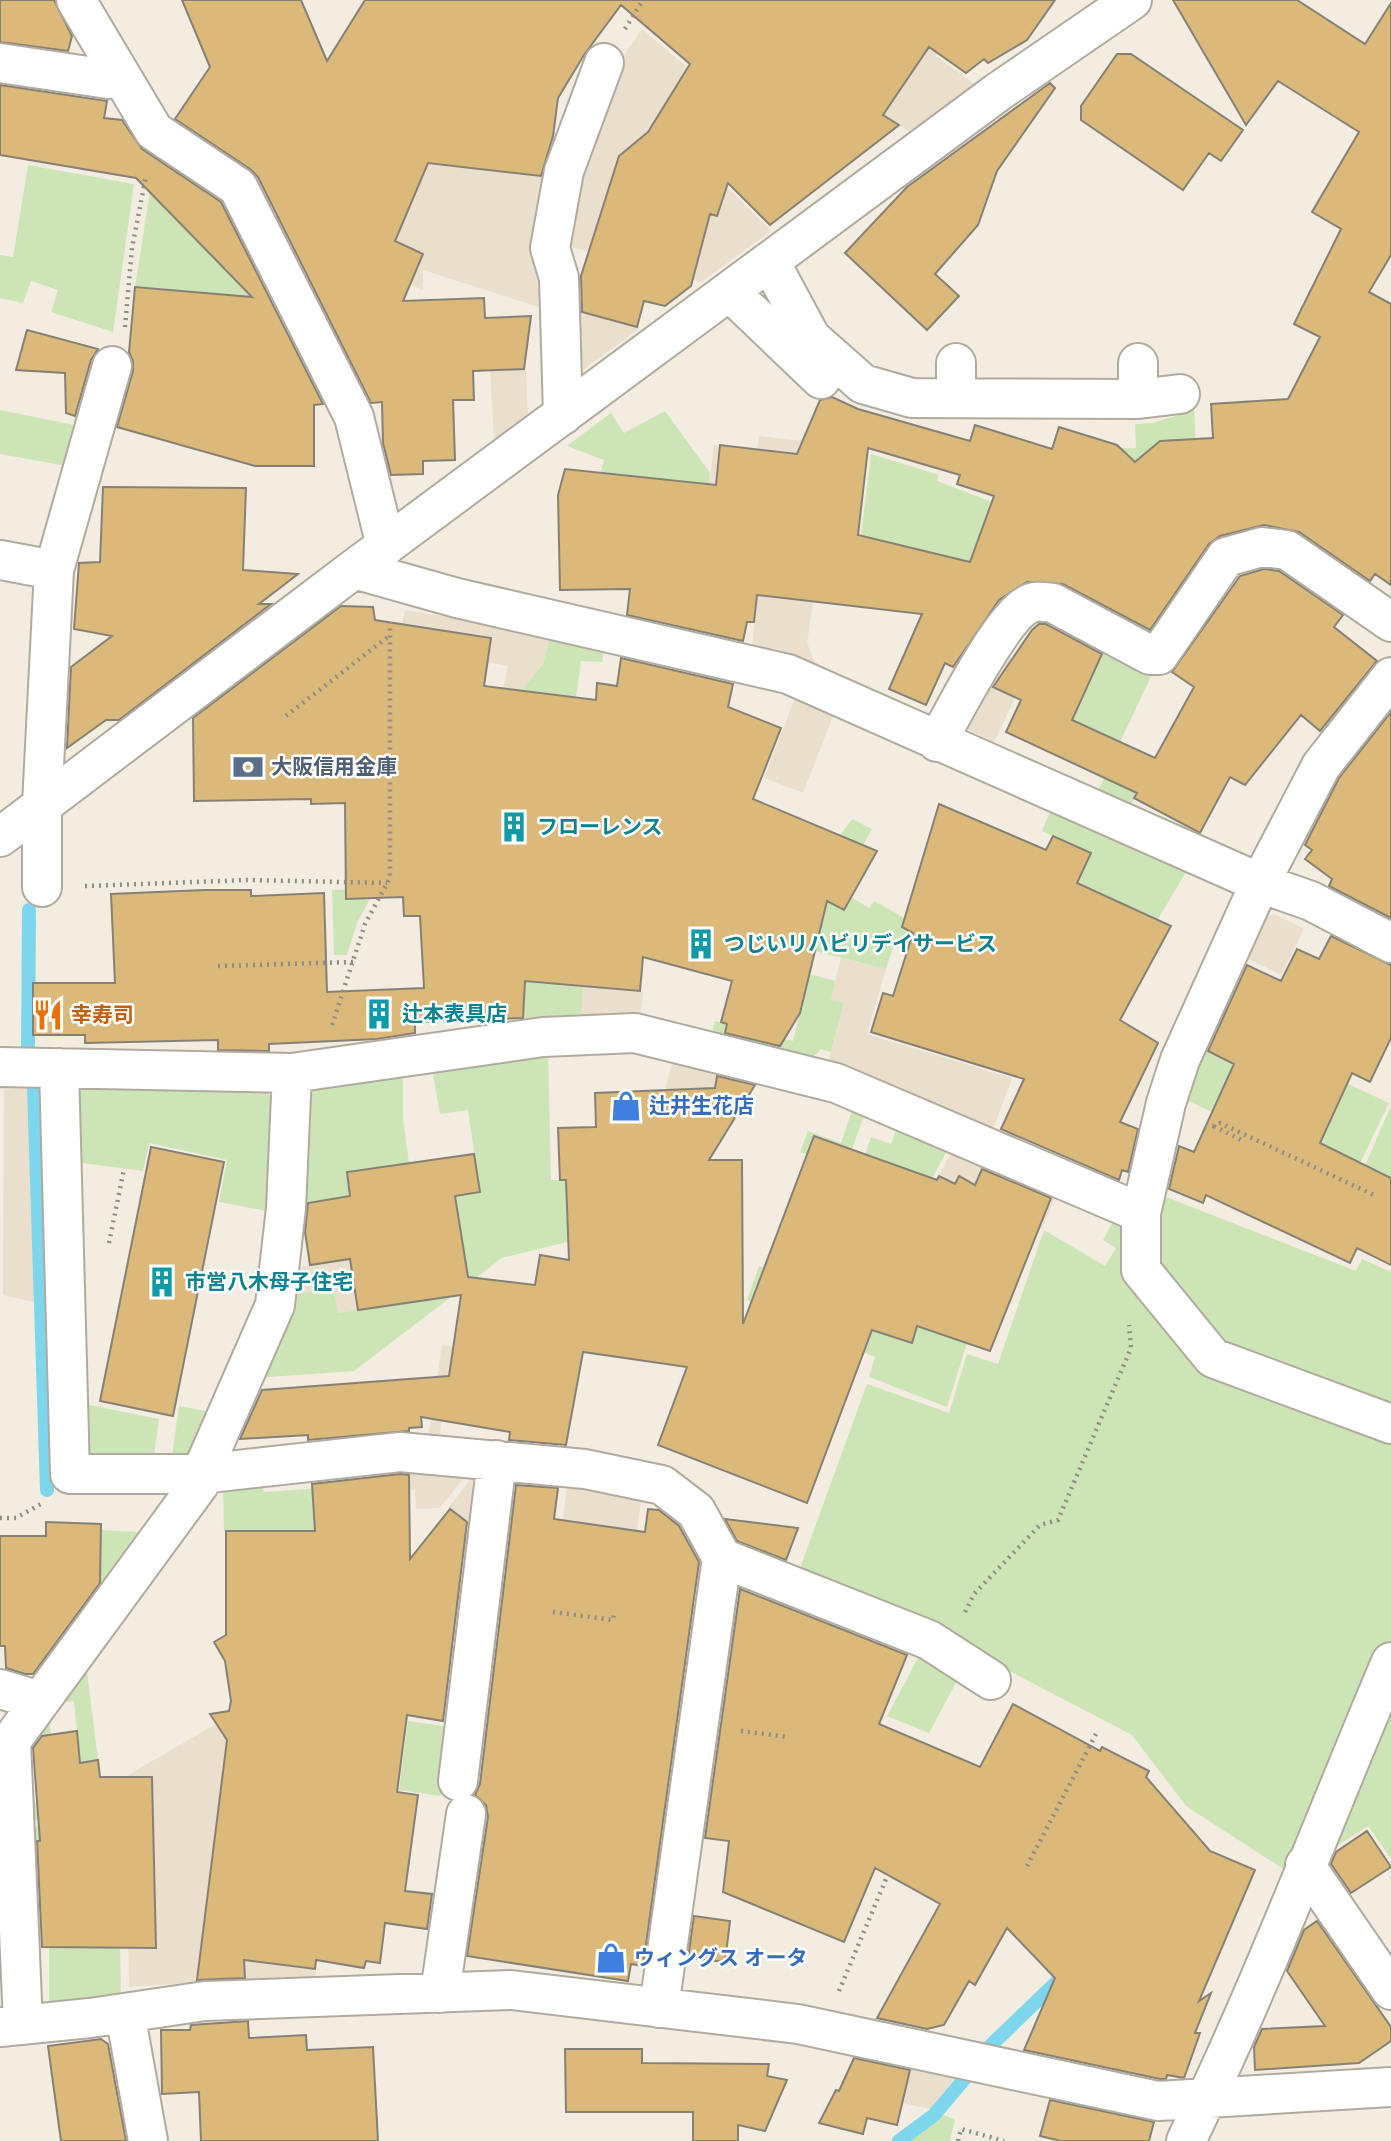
<svg xmlns="http://www.w3.org/2000/svg" width="1391" height="2141" font-family="'Varela Round','Noto Sans JP',sans-serif">
<rect width="100%" height="100%" fill="#f3ece0"/>
<path fill="#eadfcc" d="M846,0L939,52L936,56L974,84L910,132L883,115Z
M642,29L694,73L671,94L648,133L718,178L771,231L701,282L561,244L615,68Z
M440,120L557,133L548,310L423,270V290L310,241L275,235L244,178L257,140Z
M577,311L637,327L640,328L577,374Z
M526,369L528,416L494,440L490,370Z
M804,433L830,445L829,455L867,460L850,606L813,602L807,643L815,663L778,649L752,646L760,570L701,553L714,445L757,450L759,436L801,441Z
M405,610L551,634L543,664L521,692L503,690L508,666L488,662L491,638L402,624Z
M999,653L1029,668L994,742L964,728Z
M795,698L834,714L803,793L764,778Z
M1274,914L1304,929L1281,975L1243,956L1261,919Z
M841,958L886,969L867,1034L1012,1078L992,1132L827,1068L844,1004L830,1000Z
M586,970L607,988L643,992L640,1021L581,1014Z
M677,1051L719,1064L707,1127L660,1128L667,1080Z
M0,1080L25,1081L32,1088L39,1303L3,1295L4,1089H0Z
M954,1147L1058,1190L1042,1229L1004,1213L986,1191L959,1176L955,1184L939,1176Z
M350,1259L358,1310L338,1313L334,1289L298,1294L294,1268Z
M442,1345L453,1347L438,1446L427,1445Z
M394,1468L467,1474L440,1508L416,1509L415,1490H394Z
M474,1475L484,1476L474,1563L442,1564L472,1526L449,1507Z
M568,1479L642,1494L625,1615L563,1520Z
M353,1644L315,1978L245,1979L129,1987L125,1777Z
M912,2065L958,2074L930,2109L902,2103Z"/>
<path fill="#cde5b6" fill-rule="evenodd" d="M28,165L134,184L113,332L51,312L58,290L31,281L23,303L0,298V255L13,257Z
M186,166L231,193L281,293L261,303L247,297L135,287L150,191L213,257L237,234L207,202L214,194Z
M0,410L84,427L72,467L0,454Z
M1194,410L1199,498L1110,449L1136,448L1135,424L1153,423Z
M665,411L710,473L709,484L663,479L643,595L626,589L594,495L604,460L567,446L611,413L624,433Z
M871,454L939,475L937,481L992,502L977,544L1045,542L1027,588L1022,595L1012,586L999,600L1009,609L991,627L960,628L955,559L861,536Z
M551,634L605,645L602,662L581,661L576,697L522,690L543,664Z
M1108,643L1156,666L1120,742L1155,758L1130,806L1098,791L1120,742L1072,720Z
M1050,812L1186,872L1158,919L1077,883L1090,853L1042,831Z
M852,819L872,829L836,894L825,899L844,910L851,897L869,908L874,901L931,933L958,962L893,947L886,969L764,938Z
M595,877L581,1014L523,1018L525,981L567,984Z
M375,889L357,923L347,955H334L332,890Z
M810,974L835,981L831,1000L844,1003L831,1052L821,1049L811,1059L712,1033L715,1021L793,1041Z
M1239,1033L1389,1103L1353,1178L1313,1160Z
M1209,1046L1229,1055L1233,1066L1220,1094L1236,1101L1229,1120L1180,1097L1192,1054Z
M548,1050L551,1180H566L567,1201L579,1200L575,1240L502,1258L354,1371L253,1378L288,1295L334,1289L338,1313L420,1300L458,1219L455,1196L480,1192L468,1110L440,1114L433,1075L438,1065Z
M393,1070L403,1080V1118L409,1163L348,1172L350,1196L301,1204L302,1085Z
M81,1086L261,1087L272,1098V1212L219,1202L227,1160L149,1143L143,1171L74,1162L71,1098Z
M854,1105L866,1110L845,1168L800,1152L808,1131L841,1143Z
M1391,1106V1178L1365,1165Z
M899,1123L950,1145L900,1238L911,1342L917,1327L967,1343L947,1407L869,1377L875,1357L805,1329L807,1324L747,1300L759,1266L843,1297L865,1155L871,1137L891,1144Z
M1158,1194L1356,1271L1362,1259L1391,1272V1859L1368,1826L1315,1860L1288,1872L1186,1806L1132,1735L944,1637L799,1571L867,1384L949,1413L967,1354L998,1364L1044,1230L1105,1266L1116,1248L1103,1240L1116,1216Z
M79,1403L159,1419L153,1463L92,1464L77,1434Z
M179,1406L216,1413L193,1463H171Z
M261,1477L264,1492L367,1485L327,1532L224,1531L223,1480Z
M101,1530L155,1533L69,1632L71,1587L99,1588Z
M924,1647L958,1679L929,1733L887,1716Z
M86,1664L98,1760L86,1762L88,1785L100,1784L20,1829L17,1744L47,1704ZM74,1701L77,1731L66,1732L75,1797L35,1803L25,1739L51,1735L47,1704Z
M408,1721L450,1727L441,1796L399,1790Z
M83,1805L118,1815L121,2000L49,2005V1947L111,1948L95,1842L33,1841L20,1835Z
M942,2115L955,2119L950,2141H907Z"/>
<g fill="none" stroke-linecap="round" stroke-linejoin="round">
<path stroke="#7ed6ec" stroke-width="14" d="M28,1052L29,910
M34,1088L47,1490
M986,2050L1065,1974
M899,2141L934,2115L966,2077"/>
</g>
<path fill="#dbb97a" stroke="#878175" stroke-width="2" fill-rule="evenodd" d="M0,0H54L72,36L68,51L0,42Z
M182,0H301L327,61L365,0H1055L1027,40L988,63L984,59L966,73L929,47L883,115L899,125L770,225L728,183L717,216L710,214L691,286L665,306L644,301L637,327L582,312L581,276L619,156L648,132L690,64L621,5L584,55L558,98L553,136L541,176L428,163L395,241L423,254L403,301L484,298L485,318L531,316L524,369L473,371L474,400H453L455,460L423,461V474L391,475L383,443L382,402L371,403L258,177L250,169L175,119L210,67Z
M1173,0H1297L1365,44L1391,3V255L1369,292L1391,304V585L1375,574L1370,581L1299,532L1264,525L1220,536L1209,544L1150,630L1063,584L1027,582L999,600L953,667L945,663L926,705L889,689L922,614L757,595L754,622H747L743,641L627,615L630,589L560,590L558,495L565,469L716,485L720,445L797,454L820,400L832,397L858,409L970,441L975,425L1052,449L1059,427L1117,445L1135,462L1160,441L1213,438L1211,404L1288,399L1320,337L1294,324L1341,229L1312,212L1359,132L1278,81L1246,125ZM868,448L960,475L957,484L994,496L970,562L858,535Z
M1117,54H1131L1243,130L1221,161L1209,153L1183,190L1081,120V106Z
M1050,83L1055,88L997,171L978,225L935,274L959,296L927,330L845,253L907,187Z
M0,85L107,101L104,118L122,120L142,149L221,202L323,404L314,405V466H255L117,427L133,371V361L129,352L135,287L252,297L136,178L0,155Z
M27,330L98,349L91,360L75,416L66,413L65,373L16,370Z
M103,487L246,488L243,570L298,574L259,604H271L119,720H106L67,748L71,667L112,636L74,629L79,563L100,562Z
M1264,569L1279,571L1343,615L1334,627L1377,661L1320,731L1301,715L1245,785L1230,777L1200,833L1134,798L1137,793L1006,732L1021,700L993,687L1032,630L1039,624H1046L1102,654L1072,720L1155,758L1194,687L1172,672L1240,576Z
M341,606L373,607L375,620L491,638L484,686L596,700L597,683L617,686L621,658L733,684L728,707L781,728L753,799L877,851L844,910L827,901L800,1013L780,1046L725,1033L727,1024L721,1022L732,981L643,957L640,991L525,981L523,1018L415,1022V1033L377,1039L269,1044V1051L218,1050V1040L85,1043V1035H33V983H115L111,894L204,890H251V896L324,893L327,992L424,988L420,916H404L403,897L346,899L345,803L311,804V799L194,801L193,718Z
M1391,712V918L1329,886L1332,879L1305,859L1312,850L1305,845L1339,778Z
M939,804L1046,850L1053,836L1091,853L1077,883L1171,926L1120,1020L1158,1043L1120,1122L1138,1129L1128,1172L1122,1170L1119,1180L1001,1129L1024,1079L871,1032L883,993L893,996L913,933L902,927Z
M1331,936L1391,965V1038L1370,1082L1352,1073L1320,1143L1391,1178V1265L1357,1248L1350,1263L1206,1195L1203,1203L1169,1189L1179,1146L1194,1152L1234,1064L1208,1051L1247,965L1281,981L1297,949L1319,959Z
M717,1076L755,1085L709,1160H742L743,1324L814,1136L937,1180L939,1176L955,1184L959,1176L975,1185L982,1169L1051,1198L990,1351L917,1326L912,1343L872,1330L807,1503L658,1445L687,1367L583,1352L566,1445L509,1440L510,1432L421,1417L422,1427L409,1428V1431L308,1440V1435L240,1439L262,1390L449,1376L461,1295L358,1310L350,1259L310,1265L305,1232L308,1203L350,1196L347,1172L474,1154L480,1192L455,1196L468,1277L535,1285L540,1255L569,1260L566,1180H560L558,1128L596,1127L595,1093L715,1088Z
M151,1147L224,1162L173,1416L100,1401Z
M400,1474L409,1475L410,1559L450,1509L467,1522L443,1721L407,1715L397,1792L418,1795L405,1891L432,1894L427,1929L385,1923L380,1963L366,1961L364,1968L316,1960L315,1969L244,1960L245,1978L197,1980L227,1740L210,1714L229,1711L231,1701L225,1661L214,1642L226,1635V1531H315L312,1484Z
M516,1485L558,1488L554,1519L645,1532L648,1509L659,1510L679,1526L699,1562L643,1966L631,1964L628,1981L467,1956L488,1817L486,1805L475,1795L480,1784Z
M725,1519L798,1528L786,1560L737,1541Z
M46,1522L101,1524L100,1583L33,1674H25L6,1668L5,1646H0V1536H46Z
M740,1589L907,1655L879,1724L980,1767L1013,1704L1100,1751L1102,1747L1149,1771L1146,1777L1210,1851L1255,1870L1199,2001L1211,1993L1195,2033H1200L1184,2078L1167,2075L1166,2079H1160L1024,2050L1055,1978L1007,1928L975,1985L969,1981L944,2025L927,2029L877,2018L940,1904L875,1868L844,1942L723,1892L729,1841L705,1838Z
M77,1731L80,1763L98,1760L100,1777H152L156,1948L42,1947L37,1841H40L33,1748L42,1736Z
M1367,1831L1391,1867L1351,1893L1331,1864L1336,1852Z
M694,1916L730,1921L725,1962L688,1958Z
M1317,1921L1391,2027V2041L1359,2063L1255,2070L1254,2047L1262,2029L1325,2026L1287,1971L1304,1930Z
M248,2021L249,2038L306,2035L307,2050L373,2047L378,2141H201L199,2092L162,2094L161,2030H190L191,2025Z
M101,2039L108,2044L126,2141H61L48,2046Z
M565,2049H642V2063L769,2064L767,2076L787,2080L765,2131L738,2125V2141H693V2112H566Z
M854,2058L910,2070L897,2125L867,2118L863,2134L819,2123L836,2090L839,2091Z
M1050,2100L1154,2122L1149,2141H1061L1040,2136Z"/>
<g fill="none" stroke-linecap="round" stroke-linejoin="round">
<g stroke="#b1ab9f" stroke-width="42">
<path id="minor" d="M76,0L154,131L238,187L354,417L386,546
M0,63L108,79
M770,262L811,338L863,384L912,398L1138,399L1180,394
M730,292L821,379
M956,363V397
M1138,399V363
M563,415L559,278L550,248L564,171L604,63
M0,560L54,570
M354,569L457,598L788,674L1260,883L1311,901L1391,943
M1391,677L1321,766L1260,883L1180,1060L1166,1103L1141,1213V1270L1213,1358L1391,1424
M937,742C954,712 1000,620 1027,605C1036,600 1043,602 1053,603L1150,655H1159L1226,557L1262,547L1287,550L1391,622
M0,837L354,569L998,92L1132,0
M42,887V805L54,570L112,366
M0,1067L292,1073L543,1037L635,1033L836,1083L1141,1213
M59,1068L70,1474H201L275,1305L286,1208L292,1073
M722,1558L929,1640L991,1680
M0,1689L40,1701
M458,1781L497,1460
M1305,1865L1391,1990
M440,1993L466,1814
M125,2013L148,2141
M23,2025L11,1741L200,1483L201,1474L400,1452L585,1469L662,1485L696,1511L722,1558L659,2008
M0,2027L90,2018L205,2001L511,1990L798,2024L1158,2101L1391,2087
M1186,2141C1262,1985 1323,1822 1391,1662"/>
</g>
<path stroke="#918c84" stroke-width="4.5" stroke-dasharray="2 5" stroke-linecap="butt" d="M625,29L643,0
M125,327L132,248L146,176
M286,716L389,636
M85,886L249,880L387,883
M218,966L353,962
M332,1025L365,924L390,878V622
M1206,1123L1213,1126L1220,1123L1376,1196
M1214,1126L1243,1141
M109,1243L124,1169
M0,1518H16L41,1504
M553,1612L613,1620L614,1613
M965,1612L974,1594L1040,1525L1058,1520L1131,1348L1129,1325
M741,1731L788,1737
M1027,1866L1096,1734
M839,1991L886,1879
M958,2141L961,2129L1004,2141"/>
<use href="#minor" stroke="#fff" stroke-width="38"/>
</g>
<defs>
<g id="bank-bare" transform="scale(2.415)"><path d="M-6-4H6V4H-6ZM0-2.3a2.3 2.3 0 1 0 0 4.6a2.3 2.3 0 1 0 0-4.6Z" fill="#5c6f8a" stroke="#fff" stroke-width="2.5" paint-order="stroke"/></g>
<g id="building-bare" transform="scale(2.415)"><path d="M-4-6H4V6H1V3H-1V6H-4ZM-2.5-4.3h1.7v1.8h-1.7ZM.8-4.3h1.7v1.8H.8ZM-2.5-1h1.7V.8h-1.7ZM.8-1h1.7V.8H.8Z" fill="#0f9aa8" stroke="#fff" stroke-width="2.5" paint-order="stroke"/></g>
<g id="restaurant-bare" transform="scale(2.415)"><path d="M-5-6h1v4h1v-4h1v4h1v-4h1v5L-1.5 .5V6h-2V.5L-5-1ZM5-6V6H3V1.5H1.5Q1.5-4 5-6Z" fill="#e8710a" stroke="#fff" stroke-width="2.5" paint-order="stroke"/></g>
<g id="shop-bare" transform="scale(2.415)"><path d="M-5-2.5h2.3a2.7 3.5 0 0 1 5.4 0H5L5.5 6h-11ZM-1.5-2.5h3a1.5 2.3 0 0 0-3 0Z" fill="#3f7fe0" stroke="#fff" stroke-width="2.5" paint-order="stroke"/></g>
</defs>
<g fill-rule="evenodd">
<use href="#bank-bare" x="248" y="767"/>
<use href="#building-bare" x="514" y="827"/>
<use href="#building-bare" x="701" y="944"/>
<use href="#building-bare" x="379" y="1014"/>
<use href="#restaurant-bare" x="48" y="1015"/>
<use href="#shop-bare" x="626" y="1106"/>
<use href="#building-bare" x="162" y="1282"/>
<use href="#shop-bare" x="611" y="1958"/>
</g>
<g text-anchor="middle" dominant-baseline="central" stroke-width="5" stroke-linejoin="round" paint-order="stroke">
<g font-size="21" font-weight="bold" fill="#4e5e75" stroke="#fff" text-anchor="start">
<text x="271" y="767">大阪信用金庫</text>
</g>
<g font-size="21" font-weight="bold" fill="#0d838f" stroke="#fff" text-anchor="start">
<text x="537" y="827">フローレンス</text>
<text x="724" y="944">つじいリハビリデイサービス</text>
<text x="402" y="1014">辻本表具店</text>
<text x="185" y="1282">市営八木母子住宅</text>
</g>
<g font-size="21" font-weight="bold" fill="#c56008" stroke="#fff" text-anchor="start">
<text x="71" y="1015">幸寿司</text>
</g>
<g font-size="21" font-weight="bold" fill="#366cbe" stroke="#fff" text-anchor="start">
<text x="649" y="1106">辻井生花店</text>
<text x="634" y="1958">ウィングス オータ</text>
</g>
</g>
</svg>
